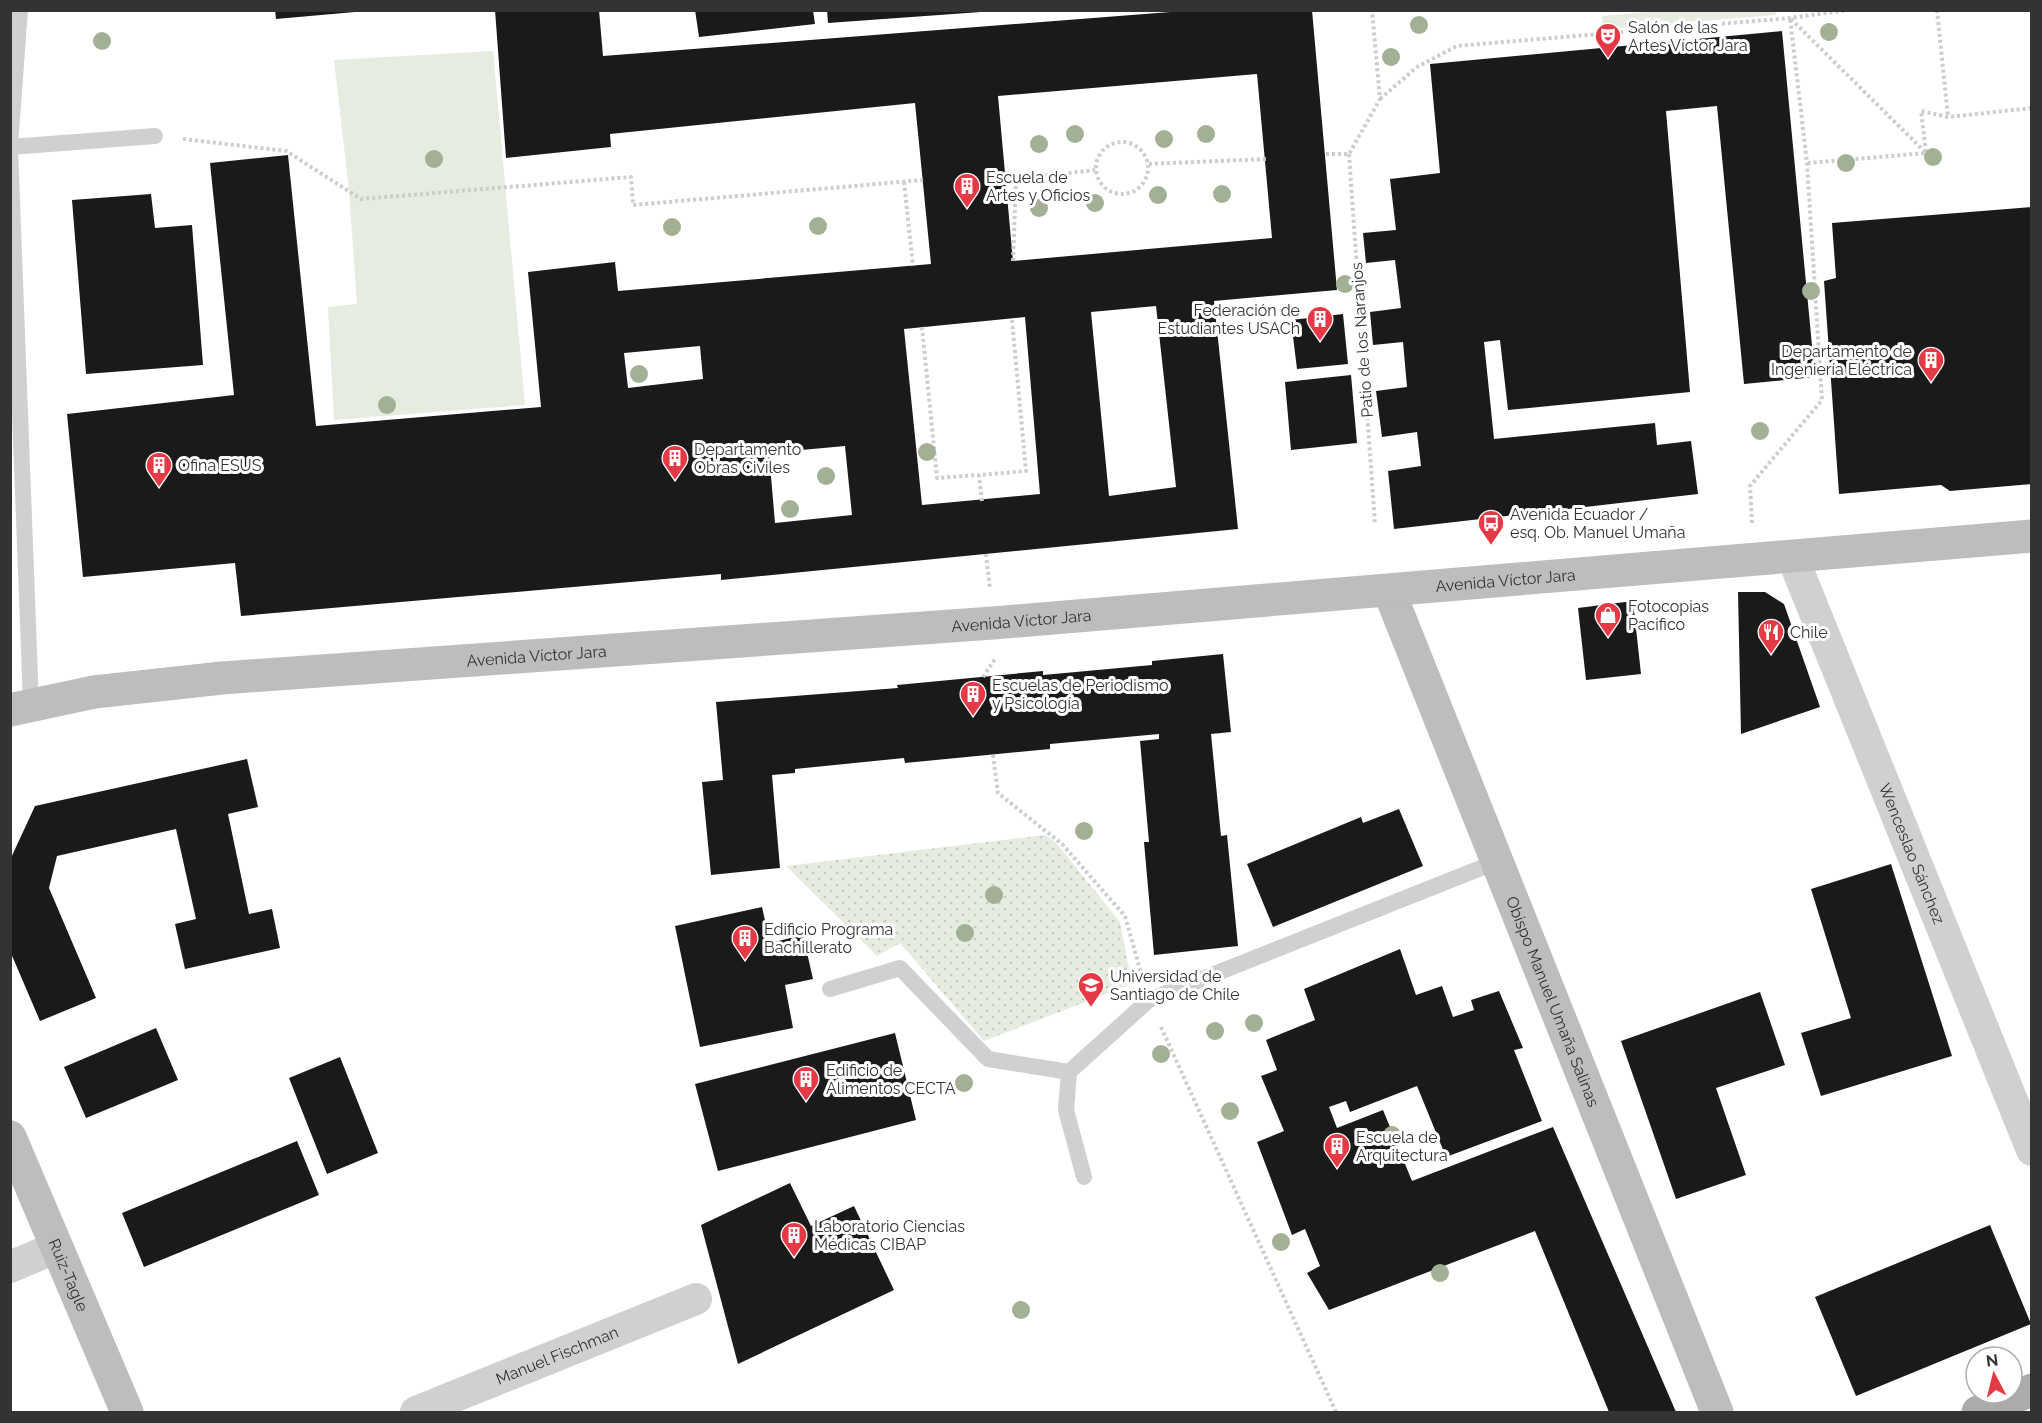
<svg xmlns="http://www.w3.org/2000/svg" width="2042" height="1423" font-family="Raleway,sans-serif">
<defs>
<pattern id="park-dots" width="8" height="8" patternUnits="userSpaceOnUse" patternTransform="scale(1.5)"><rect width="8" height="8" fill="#e6ecdf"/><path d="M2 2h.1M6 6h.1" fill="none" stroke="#c6cbc0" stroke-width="1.8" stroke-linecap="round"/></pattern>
</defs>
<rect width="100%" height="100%" fill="#fff"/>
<path fill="#e6ecdf" d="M1659,11L1776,10V15L1603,29L1602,16Z
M493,51L525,405L334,420L328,307L357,304L349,190L334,60Z"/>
<path fill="url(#park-dots)" d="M1046,835L1058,845L1120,922L1132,984L984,1041L900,943L877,956L786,866Z"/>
<path fill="#1a1a1a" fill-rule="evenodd" d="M275,10H355V12L276,19Z
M495,10H599L603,56L1196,10H1312L1337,290L1214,301L1238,529L721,580V574L241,616L235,563L83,577L67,414L234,395L210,163L288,155L316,426L541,407L528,272L615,262L618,291L931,264L915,103L610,134L611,147L506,158ZM1257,74L1272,238L1013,261L998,96ZM1156,306L1176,487L1109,496L1091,312ZM1025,317L1040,494L922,505L904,329ZM700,346L703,379L628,388L624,353ZM845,446L852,515L775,523L769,453Z
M695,10H813L815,24L699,37Z
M827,10H981V12L828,23Z
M1782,31L1815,377L1744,384L1717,106L1666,111L1690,392L1508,410L1500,340L1484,342L1494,439L1655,423L1657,445L1691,441L1698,494L1394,529L1388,471L1421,466L1417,432L1382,437L1376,391L1407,387L1403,342L1373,345L1370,312L1401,308L1395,260L1366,263L1363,233L1396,230L1390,179L1440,173L1430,64Z
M151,194L155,228L192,225L203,365L86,374L72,200Z
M2032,207V484L1950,491L1941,485L1839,494L1824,281L1836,278L1832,223Z
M1343,314L1348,364L1297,369L1291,320Z
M1351,375L1357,443L1291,450L1285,382Z
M1738,592H1765L1784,604L1820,707L1741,734Z
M1633,601L1641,674L1586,680L1578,608Z
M1223,654L1231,732L1211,734L1221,836L1227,835L1238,946L1154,955L1144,842H1149L1140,741L1159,739V734L1050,744V749L905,763L904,758L795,769V773L772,775L780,868L711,875L702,782L723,780L716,702L898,688L897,685L1043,671V675L1152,665V661Z
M247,759L258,807L228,814L249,914L272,909L280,948L185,969L175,924L196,919L176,829L57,856L49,888L96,998L40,1021L10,951V860L35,806Z
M1399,809L1423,866L1273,927L1247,864L1361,817L1363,823Z
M1891,864L1952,1056L1821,1096L1801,1033L1851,1018L1811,889Z
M762,907L770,943L803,935L813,979L785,985L793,1028L700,1047L675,926Z
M1400,949L1416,995L1442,986L1453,1017L1474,1010L1471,1000L1499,991L1523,1048L1514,1050L1542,1121L1446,1157L1417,1086L1350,1112L1346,1101L1329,1107L1337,1128L1383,1110L1412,1181L1553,1127L1676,1412H1609L1535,1231L1329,1310L1307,1273L1320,1266L1305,1229L1292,1235L1257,1142L1284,1131L1261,1076L1277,1070L1266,1040L1315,1020L1304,989Z
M1760,992L1785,1065L1716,1088L1746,1175L1676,1199L1621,1041Z
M156,1028L178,1080L86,1118L64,1067Z
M895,1033L916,1120L718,1171L695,1084Z
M340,1057L378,1153L327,1174L289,1078Z
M297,1141L319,1195L144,1267L122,1213Z
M790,1183L811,1226L854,1206L894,1290L738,1364L701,1225Z
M1990,1225L2031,1324L1856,1396L1815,1297Z"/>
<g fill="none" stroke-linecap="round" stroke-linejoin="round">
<path stroke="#cdcdcd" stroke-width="4" stroke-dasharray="3 3" stroke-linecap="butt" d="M1937,10L1948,117
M1791,19L1926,153L1807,163
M1380,99L1417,67L1457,46L1790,18L1848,10
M183,139L286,151L361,199L631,177L633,205L923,180
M1096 168a26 26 0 1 1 52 0a26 26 0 1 1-52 0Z
M1926,152L1921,111L1948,117L2032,108
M1326,154H1349L1380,99L1372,10
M1349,154L1375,525
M1149,164L1266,159
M1005,172L1016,179L1095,170
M904,182L913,266
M1013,261L1016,179
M922,327L937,478L979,475
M982,501L979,475L1026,471L1012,320
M1752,523L1750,486L1822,400L1807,163L1790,18
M986,554L990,589
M983,677L995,659
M993,755L998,793L1062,844L1125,916L1141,973
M1161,1027L1336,1412"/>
<path stroke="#d0d0d0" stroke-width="16" d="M10,146L20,10
M10,147L155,136
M10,148L31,704
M830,989L900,968L988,1059L1069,1072
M1084,1177L1066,1110L1069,1072L1149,1000L1496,862"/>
<g stroke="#d0d0d0" stroke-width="32">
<path id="s1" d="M1792,556L2032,1150"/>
<path d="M10,1267L57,1247"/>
<path id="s2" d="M416,1412L696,1299"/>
</g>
<g stroke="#bdbdbd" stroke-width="33">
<path id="s3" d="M1389,591L1717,1412"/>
<path id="s4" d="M10,710L94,692L222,678L993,623L2032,536"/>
<path id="s5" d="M10,1137L127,1412"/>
</g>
<path stroke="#ababab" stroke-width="33" d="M1978,1412L2032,1390"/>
</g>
<g fill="#a2b095">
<circle cx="1419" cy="25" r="9"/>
<circle cx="1829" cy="32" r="9"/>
<circle cx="102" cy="41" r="9"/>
<circle cx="1391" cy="57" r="9"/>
<circle cx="1075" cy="134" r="9"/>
<circle cx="1206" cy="134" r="9"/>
<circle cx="1164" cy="139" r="9"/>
<circle cx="1039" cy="144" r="9"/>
<circle cx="1933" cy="157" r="9"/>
<circle cx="434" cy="159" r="9"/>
<circle cx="1846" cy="163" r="9"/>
<circle cx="1222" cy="194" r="9"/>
<circle cx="1158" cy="195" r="9"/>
<circle cx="1095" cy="203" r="9"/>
<circle cx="1039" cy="208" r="9"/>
<circle cx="818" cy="226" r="9"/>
<circle cx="672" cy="227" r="9"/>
<circle cx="1345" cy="284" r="9"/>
<circle cx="1811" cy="291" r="9"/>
<circle cx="639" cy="374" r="9"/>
<circle cx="387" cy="405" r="9"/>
<circle cx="1760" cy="431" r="9"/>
<circle cx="927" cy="452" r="9"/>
<circle cx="826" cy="476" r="9"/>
<circle cx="790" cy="509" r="9"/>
<circle cx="1084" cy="831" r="9"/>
<circle cx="994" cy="895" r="9"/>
<circle cx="965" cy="933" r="9"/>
<circle cx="1254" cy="1023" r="9"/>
<circle cx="1215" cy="1031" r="9"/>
<circle cx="1161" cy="1054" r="9"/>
<circle cx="964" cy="1083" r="9"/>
<circle cx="1230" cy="1111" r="9"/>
<circle cx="1392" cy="1135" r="9"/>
<circle cx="1281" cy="1242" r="9"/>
<circle cx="1440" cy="1273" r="9"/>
<circle cx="1021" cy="1310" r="9"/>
</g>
<defs>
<g id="theatre-pin" transform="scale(1.35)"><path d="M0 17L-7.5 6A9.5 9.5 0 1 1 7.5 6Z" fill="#e63946" stroke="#fff"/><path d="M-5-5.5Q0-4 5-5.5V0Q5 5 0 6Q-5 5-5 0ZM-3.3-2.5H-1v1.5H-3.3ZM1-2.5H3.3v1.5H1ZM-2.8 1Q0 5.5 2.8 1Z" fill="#fff"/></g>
<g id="building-pin" transform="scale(1.35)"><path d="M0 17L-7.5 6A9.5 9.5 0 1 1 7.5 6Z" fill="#e63946" stroke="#fff"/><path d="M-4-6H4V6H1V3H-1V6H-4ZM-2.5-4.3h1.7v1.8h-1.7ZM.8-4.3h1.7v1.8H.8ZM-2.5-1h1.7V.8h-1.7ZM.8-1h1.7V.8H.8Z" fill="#fff"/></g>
<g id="bus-pin" transform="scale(1.35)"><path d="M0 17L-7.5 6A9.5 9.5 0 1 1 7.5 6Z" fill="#e63946" stroke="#fff"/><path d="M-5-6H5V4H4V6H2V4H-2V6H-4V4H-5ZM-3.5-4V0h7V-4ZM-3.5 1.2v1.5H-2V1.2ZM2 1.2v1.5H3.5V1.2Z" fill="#fff"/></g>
<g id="shop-pin" transform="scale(1.35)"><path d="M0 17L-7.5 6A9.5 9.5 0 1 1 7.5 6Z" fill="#e63946" stroke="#fff"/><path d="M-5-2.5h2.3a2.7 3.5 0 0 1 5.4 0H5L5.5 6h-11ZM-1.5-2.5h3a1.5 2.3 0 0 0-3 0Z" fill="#fff"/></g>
<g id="restaurant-pin" transform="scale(1.35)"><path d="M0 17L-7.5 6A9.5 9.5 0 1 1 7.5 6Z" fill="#e63946" stroke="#fff"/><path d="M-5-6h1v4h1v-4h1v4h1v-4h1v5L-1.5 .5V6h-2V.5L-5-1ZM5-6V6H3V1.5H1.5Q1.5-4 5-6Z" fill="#fff"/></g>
<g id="university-pin" transform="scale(1.35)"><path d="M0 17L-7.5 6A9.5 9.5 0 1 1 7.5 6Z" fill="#e63946" stroke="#fff"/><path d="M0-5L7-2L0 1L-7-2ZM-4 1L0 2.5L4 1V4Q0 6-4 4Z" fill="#fff"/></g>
</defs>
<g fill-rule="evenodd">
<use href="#theatre-pin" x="1608" y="36"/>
<use href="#building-pin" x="967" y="186"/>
<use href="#building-pin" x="1320" y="319"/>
<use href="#building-pin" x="1931" y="360"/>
<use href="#building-pin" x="675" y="458"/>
<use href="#building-pin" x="159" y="465"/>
<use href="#bus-pin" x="1491" y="523"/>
<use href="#shop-pin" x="1608" y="615"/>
<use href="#restaurant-pin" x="1771" y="632"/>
<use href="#building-pin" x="973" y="694"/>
<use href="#building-pin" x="745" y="938"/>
<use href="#university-pin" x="1091" y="985"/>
<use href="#building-pin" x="806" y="1079"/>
<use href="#building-pin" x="1337" y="1146"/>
<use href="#building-pin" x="794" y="1235"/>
</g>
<g text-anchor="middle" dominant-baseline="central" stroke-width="6" stroke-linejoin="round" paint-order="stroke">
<g font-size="16" fill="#333" stroke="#fff" text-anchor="start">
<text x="1628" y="27">Salón de las<tspan x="1628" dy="18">Artes Víctor Jara</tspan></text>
<text x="986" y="177">Escuela de<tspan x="986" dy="18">Artes y Oficios</tspan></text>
<text x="1300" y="310" text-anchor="end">Federación de<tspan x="1300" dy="18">Estudiantes USACh</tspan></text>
<text x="1912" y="351" text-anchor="end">Departamento de<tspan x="1912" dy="18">Ingeniería Eléctrica</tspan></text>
<text x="694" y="449">Departamento<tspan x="694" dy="18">Obras Civiles</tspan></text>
<text x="178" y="465">Ofina ESUS</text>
<text x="1510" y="514">Avenida Ecuador /<tspan x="1510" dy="18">esq. Ob. Manuel Umaña</tspan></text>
<text x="1628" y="606">Fotocopias<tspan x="1628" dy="18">Pacifico</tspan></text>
<text x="1790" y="632">Chile</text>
<text x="992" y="685">Escuelas de Periodismo<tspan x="992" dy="18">y Psicología</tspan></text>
<text x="764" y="929">Edificio Programa<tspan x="764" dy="18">Bachillerato</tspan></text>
<text x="1110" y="976">Universidad de<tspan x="1110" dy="18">Santiago de Chile</tspan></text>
<text x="826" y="1070">Edificio de<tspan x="826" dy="18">Alimentos CECTA</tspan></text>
<text x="1356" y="1137">Escuela de<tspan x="1356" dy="18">Arquitectura</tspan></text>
<text x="814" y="1226">Laboratorio Ciencias<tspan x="814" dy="18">Médicas CIBAP</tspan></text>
</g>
<g font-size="16" fill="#333" stroke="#fff">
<text transform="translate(1362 340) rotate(-94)">Patio de los Naranjos</text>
<text stroke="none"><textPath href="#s4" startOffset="1502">Avenida Víctor Jara</textPath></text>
<text stroke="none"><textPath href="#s4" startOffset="1016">Avenida Víctor Jara</textPath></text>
<text stroke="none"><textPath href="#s4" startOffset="530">Avenida Víctor Jara</textPath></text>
<text stroke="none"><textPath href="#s1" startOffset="321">Wenceslao Sánchez</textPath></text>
<text stroke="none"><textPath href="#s3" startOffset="442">Obispo Manuel Umaña Salinas</textPath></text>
<text stroke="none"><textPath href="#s5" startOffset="150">Ruiz-Tagle</textPath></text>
<text stroke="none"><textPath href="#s2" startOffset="152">Manuel Fischman</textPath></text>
</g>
</g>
<rect width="2042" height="1423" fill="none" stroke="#333333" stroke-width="24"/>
<g transform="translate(1994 1375) rotate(353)"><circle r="28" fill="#ffffff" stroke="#adadad" stroke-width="1.5"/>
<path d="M0-4.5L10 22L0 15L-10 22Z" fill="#e63946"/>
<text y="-9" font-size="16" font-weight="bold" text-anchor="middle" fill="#333333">N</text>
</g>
</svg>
